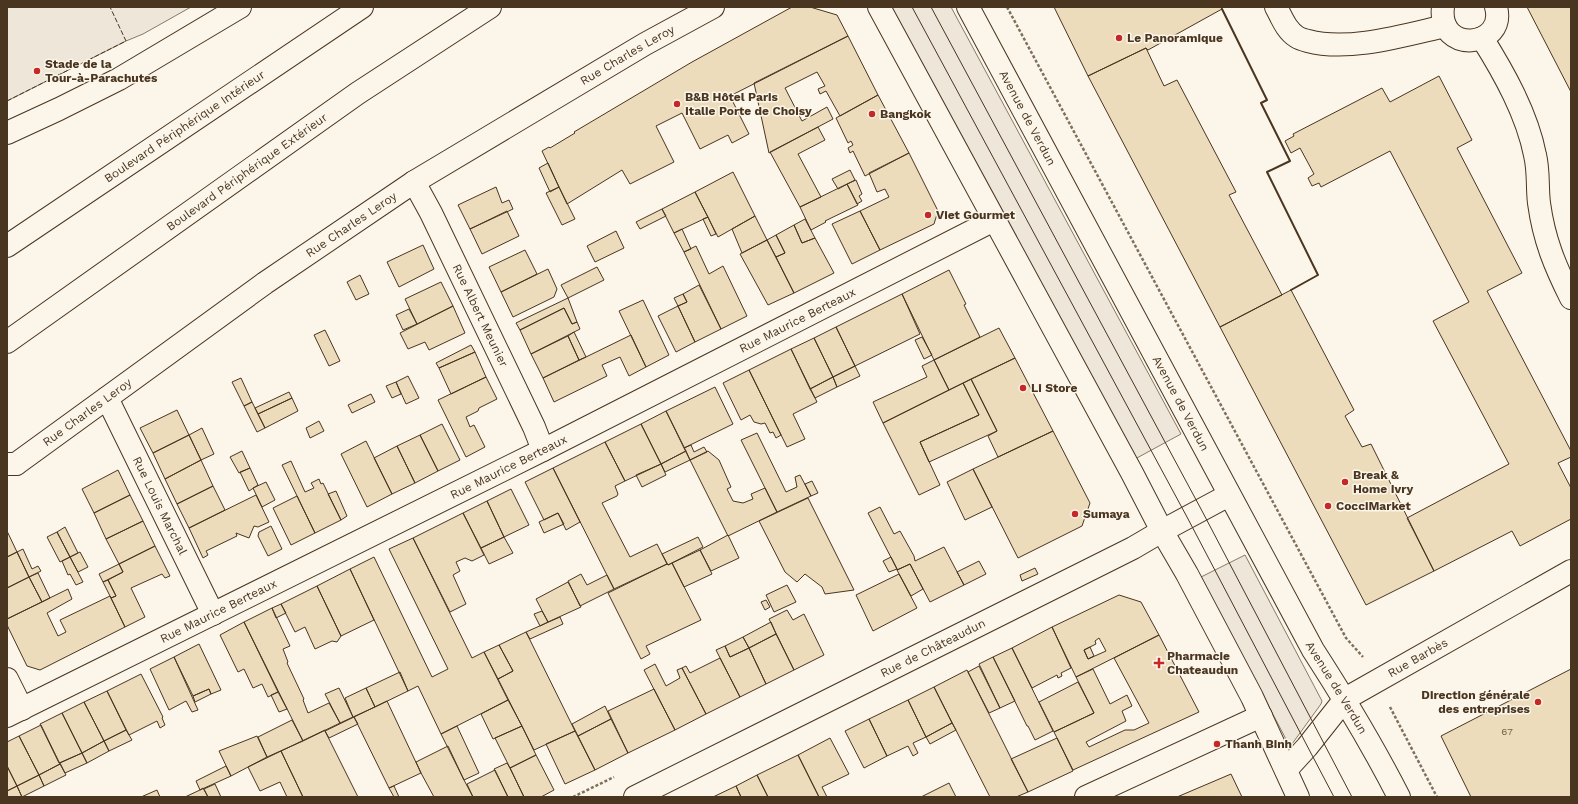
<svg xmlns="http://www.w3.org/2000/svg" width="1578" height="804" font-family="'Work Sans',sans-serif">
<rect width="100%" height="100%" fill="#fbf6e9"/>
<path fill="#ede6d9" stroke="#887966" d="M7,7H191L143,34L126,41L7,101Z
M890,7H951L1181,434L1135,459Z
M1245,555L1322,701L1321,704L1292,744L1288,743L1201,577Z"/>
<path fill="#ecdcbc" stroke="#4a3520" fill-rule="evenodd" d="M792,7H810L837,15L848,36L730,96L749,134L732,143L728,135L700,149L682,113L656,126L674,162L630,184L622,170L567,204L542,151L549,147L550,148L575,133L574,132L692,62Z
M1054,7H1221L1222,9L1148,50L1146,48L1088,76Z
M1527,7H1571V92Z
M848,36L878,95L840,116L826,91L820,94L818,89L825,86L817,72L785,88L802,121L827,107L833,119L769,153L754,83Z
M1146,48L1164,86L1177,80L1236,192L1229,195L1282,295L1220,327L1088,76Z
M1439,76L1472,140L1457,148L1522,273L1487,291L1571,451V457L1558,463L1571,488V519L1520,546L1512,531L1434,571L1407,518L1509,464L1433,321L1469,302L1390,151L1321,187L1319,183L1312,186L1308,178L1314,174L1300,148L1291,153L1285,141L1294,136L1293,134L1382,88L1390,102Z
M878,95L909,153L865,176L853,151L850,153L848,148L853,145L851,141L848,143L836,118Z
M818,127L825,140L798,154L821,197L800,207L770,152Z
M909,153L938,211L934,224L880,250L860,211L889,197L885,189L877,192L869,173Z
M548,163L559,187L550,192L539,168Z
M850,170L855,180L838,189L832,179Z
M733,172L755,216L718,237L695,192Z
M856,180L862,194L859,196L862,201L857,204L847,184Z
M847,184L858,205L825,221L826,222L811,230L800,207Z
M496,187L502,203L509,200L513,209L470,229L458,205Z
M559,187L575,219L562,225L546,193Z
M695,192L708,217L674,233L662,209Z
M662,209L666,216L640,229L636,222Z
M507,211L519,236L482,254L470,229Z
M860,211L880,250L852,264L832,224Z
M755,216L767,240L742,253L732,229Z
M708,217L716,234L711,236L703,219Z
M805,219L815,238L802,243L794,225Z
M794,225L802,243L815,238L834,273L794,293L776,257L785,253L776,235Z
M682,229L691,249L684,252L674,233Z
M616,231L624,248L595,262L587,246Z
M776,235L785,253L776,257L767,240Z
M767,240L794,293L768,305L740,254Z
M423,245L434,269L399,287L387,262Z
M696,246L709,274L723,266L747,316L721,329L684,252Z
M525,250L537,274L501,292L489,267Z
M597,267L604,280L568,298L561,285Z
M548,269L557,289L554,297L513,317L501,292Z
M949,270L966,304L964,305L980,337L934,360L902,294Z
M360,275L369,294L356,300L347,282Z
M441,282L453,306L417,324L405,299Z
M699,285L721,329L695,342L678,306L687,302L683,294Z
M1291,290L1354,410L1345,416L1362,447L1371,444L1434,571L1366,605L1220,327Z
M683,294L687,302L678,306L674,298Z
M902,294L920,334L855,366L836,327Z
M568,298L577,322L572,324L564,308L520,330L516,323Z
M643,300L669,355L646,367L619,311Z
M453,306L465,333L429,350L425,342L408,349L400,333Z
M678,306L695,342L676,352L658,316Z
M564,308L572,324L577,322L580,329L531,354L520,330Z
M409,309L417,324L403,330L396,315Z
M836,327L855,366L833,377L814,338Z
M999,328L1015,358L949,390L934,360Z
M325,330L340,361L329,366L314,335Z
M574,332L586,357L579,360L568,336Z
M631,335L646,367L629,376L620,357L602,365L607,376L554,402L543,378Z
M568,336L579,360L543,378L531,354Z
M922,337L932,355L924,359L915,340Z
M814,338L833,377L810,389L791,349Z
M471,345L475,352L439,368L436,363Z
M791,349L817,402L793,414L805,439L787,447L749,370Z
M475,352L486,377L451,394L439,368Z
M1015,358L1053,431L998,457L988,436L997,431L971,379Z
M934,360L949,390L883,423L873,402L927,377L922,366Z
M855,366L860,376L837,387L833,377Z
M749,370L781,435L776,438L773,432L770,433L765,423L761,424L754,422L750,415L741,420L723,383Z
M408,376L419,398L406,404L396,382Z
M486,377L497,399L479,408L478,411L466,417L470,427L474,425L485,447L466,457L438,400Z
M833,377L837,387L815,398L810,389Z
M241,378L252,402L244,406L232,382Z
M971,379L997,431L929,462L920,442L979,415L963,383Z
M396,382L401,394L392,398L386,386Z
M963,383L979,415L920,442L940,485L919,495L883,423Z
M715,387L733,424L684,448L666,411Z
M289,392L292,398L258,414L255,408Z
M371,394L375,402L352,413L348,405Z
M292,398L298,411L265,428L258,414Z
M252,402L265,428L257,432L244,406Z
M177,410L189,435L153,453L140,428Z
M666,411L686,451L661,464L641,424Z
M319,421L324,431L310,438L306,428Z
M442,424L460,460L438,471L420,435Z
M641,424L661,464L625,481L605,442Z
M202,428L214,454L201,460L189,435Z
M1053,431L1090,503L1082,526L1018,558L973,469Z
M757,433L786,492L797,487L795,477L800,475L811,496L777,512L741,440Z
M189,435L201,460L165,479L153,453Z
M420,435L438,471L415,483L397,446Z
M366,441L392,494L367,507L341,454Z
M605,442L625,481L615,486L618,494L617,496L602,503L630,557L657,544L667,564L614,589L553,468Z
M691,445L694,452L704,447L707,452L690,460L684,448Z
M397,446L415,483L392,494L374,458Z
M242,451L250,468L239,473L230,457Z
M686,451L690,460L665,472L661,464Z
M708,451L719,460L731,487L727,489L733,501L743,503L753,499L751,494L765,488L777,512L728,536L690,460Z
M201,460L213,486L177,504L165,479Z
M291,461L305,492L314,488L311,483L319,479L321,484L323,483L341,520L315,533L282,465Z
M661,464L666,475L642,487L636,475Z
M250,468L258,485L249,491L240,472Z
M553,468L580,522L566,530L558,513L544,520L525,482Z
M973,469L992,507L965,520L947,482Z
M118,470L130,495L94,513L82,489Z
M812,481L818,493L811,496L805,484Z
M266,482L275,500L262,507L253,488Z
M213,486L225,510L189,528L177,504Z
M511,489L529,525L504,537L487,501Z
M336,491L347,516L341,520L328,494Z
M130,495L143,521L106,539L94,513Z
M256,495L269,522L258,527L254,526L249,538L236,533L237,536L206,551L208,555L203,558L189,528Z
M297,496L315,533L291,545L273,508Z
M808,498L854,590L825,594L822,587L805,574L797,582L785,572L759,521Z
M487,501L504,537L481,548L463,513Z
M880,507L894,534L900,531L914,556L915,561L944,547L964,585L930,602L910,564L897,570V569L868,513Z
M463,513L484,555L472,561L465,558L456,562L460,571L453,575L466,604L450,612L413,538Z
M558,513L564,524L544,533L539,522Z
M143,521L155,546L119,564L106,539Z
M271,526L282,549L268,556L258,536L259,532Z
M65,527L78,553L70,557L57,532Z
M7,531L17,552L7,557Z
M57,532L70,557L60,562L47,537Z
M728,535L739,558L711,571L700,550Z
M504,537L513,553L489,564L481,548Z
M698,537L703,547L668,565L662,554Z
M413,538L472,658L484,652L508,700L441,734L418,686L408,691L350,569L374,557L432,677L448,669L389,549Z
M155,546L170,576L165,578L162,574L131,588L145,617L125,627L111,598L116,596L108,580L123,572L119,564Z
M23,549L32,569L38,566L41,571L29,577L17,552Z
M700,550L712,574L684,587L672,563Z
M17,552L29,577L7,588V557Z
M80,552L88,567L78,572L70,557Z
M70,557L83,582L76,585L70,574L68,575L62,561Z
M891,557L897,569L889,572L883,561Z
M979,561L986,574L964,585L957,572Z
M672,563L701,620L646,646L650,654L641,659L608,593L667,564L668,565Z
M119,564L123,572L103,582L99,574Z
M910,564L923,589L911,596L897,570Z
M1035,568L1038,574L1022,581L1020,575Z
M350,569L374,620L341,636L317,586Z
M38,573L50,598L42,602L29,577Z
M581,574L587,585L607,575L614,589L580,606L568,581Z
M899,574L917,608L873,631L856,595Z
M29,577L42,602L7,619V588Z
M108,580L116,596L111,598L103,582Z
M568,582L581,607L548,622L536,599Z
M787,585L796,602L774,612L766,595Z
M317,586L341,636L337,642L332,641L315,649L305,627L295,632L281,604Z
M68,589L72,599L47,613L58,636L66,632L60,620L110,596L125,627L40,670L27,666L7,625V619Z
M1119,595L1141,602L1159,635L1076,677L1052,627ZM1099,638L1106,651L1088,659L1084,650L1096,644L1095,641Z
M766,600L770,607L765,610L761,602Z
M281,604L286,613L276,618L272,608Z
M272,608L290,646L283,649L288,662L287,663L304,699L303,700L308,713L329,703L340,723L303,741L244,622Z
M787,610L793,620L804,614L824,655L794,670L769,619Z
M542,611L548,622L540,626L534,614Z
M560,617L563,624L530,639L526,632Z
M244,622L278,692L268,697L262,684L253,688L244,669L238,672L220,635Z
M771,622L776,634L749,648L743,637Z
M1052,627L1071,668L1061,673L1062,676L1058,678L1057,675L1032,688L1012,648Z
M526,632L575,731L534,750L498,679L513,671L499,645Z
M776,634L794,670L766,684L749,648Z
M1159,635L1199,712L1073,770L1054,732L1094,713L1076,677L1093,669L1110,704L1127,695L1132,706L1122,711L1126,721L1086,742L1089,747L1125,730H1134L1149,723L1114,658Z
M743,637L749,648L730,657L725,646Z
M199,644L221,690L211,694L209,689L193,696L174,657Z
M499,645L513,671L498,679L484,652Z
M725,646L730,657L749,648L766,684L740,697L716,650Z
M1090,647L1094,656L1088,659L1084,650Z
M1012,648L1053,731L1035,740L1028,726H1027L993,657Z
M174,657L198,710L192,712L186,701L169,710L150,669Z
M993,657L1015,701L1000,708L979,664Z
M720,658L740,697L706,714L682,668L686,666L690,673Z
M655,664L666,686L680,678L677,670L682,668L706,714L675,730L644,670Z
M979,666L1000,708L989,713L968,672Z
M1571,669V797H1471L1441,736Z
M967,670L1028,792L1016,797H990L934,687Z
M400,672L408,691L375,707L366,688Z
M141,674L163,717L162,718L165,725L160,728L157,721L129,735L107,691Z
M1078,682L1094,713L1054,732L1039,702Z
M934,687L952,723L926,737L908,700Z
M339,688L353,717L340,723L325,694Z
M366,688L375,707L353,717L345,698Z
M209,689L211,694L195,702L193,696Z
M654,689L675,730L628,753L608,711Z
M107,691L126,730L104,741L84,702Z
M278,692L287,709L279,712L271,695Z
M508,700L522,726L493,739L481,714Z
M908,700L926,737L913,743L918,753L913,756L908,746L887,756L869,719Z
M387,701L421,773L389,788L354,717Z
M84,702L104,741L82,753L62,713Z
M605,706L611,719L578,736L572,724Z
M62,713L82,753L59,763L40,724Z
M354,717L358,724L329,738L325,731Z
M611,719L628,753L595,770L578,736Z
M869,719L887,756L864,768L845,731Z
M292,720L303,741L267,757L258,737Z
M952,723L956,730L930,744L926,737Z
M41,725L60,764L39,775L19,736Z
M457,726L479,773L464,780L441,734Z
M522,726L536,755L510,768L495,738Z
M126,730L132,740L109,751L104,741Z
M325,730V731L358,797H303L281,751Z
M575,731L595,770L565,784L546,744Z
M19,736L39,775L17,786L7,766V742Z
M257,736L267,757L231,776L219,751Z
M830,738L849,774L822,787L827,797H819L798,755Z
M1057,738L1073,771L1028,792L1011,759Z
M104,741L109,751L87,763L82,753Z
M448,746L464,780L473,797H434L421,773L416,762Z
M281,751L303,797H287L280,782L260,791L248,767Z
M82,753L87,763L65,773L60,763Z
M536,755L554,790L541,797H524L510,768Z
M798,755L819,797H768L757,775Z
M507,763L510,768L524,797H508L494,769Z
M60,764L66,775L44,786L39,775Z
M7,766L17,786L7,791Z
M226,766L231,776L200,790L196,781Z
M495,770L508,797H473L467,784Z
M1231,774L1242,797H1177Z
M39,775L44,786L22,797L17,786Z
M757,775L768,797H741L736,786Z
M949,783L956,797H921Z
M215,784L221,797H208L204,789Z
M17,786L22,797H7V791Z
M394,786L399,797H394L389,788Z
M736,786L741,797H713Z
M203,788L208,797H185L200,790Z
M157,790L160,797H141Z"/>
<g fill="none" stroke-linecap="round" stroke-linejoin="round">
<g stroke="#4a3520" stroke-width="24">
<g id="minor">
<path d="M1276,7C1282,18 1286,30 1297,37C1300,39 1304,40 1308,41C1349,52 1405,35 1445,26"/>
<path d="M1443,7C1437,55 1507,48 1496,7"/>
<path d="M1482,38C1504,73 1527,114 1535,155C1539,171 1537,187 1539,203C1544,240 1555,266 1571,298"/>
<path id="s1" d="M414,182L431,213L534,427L543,450"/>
<path id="s2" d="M107,398L213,614"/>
<path d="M7,679L22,709"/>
<path id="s3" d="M7,716L543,450L994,220"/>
<path d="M1086,797L1261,716"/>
</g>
</g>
<g stroke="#4a3520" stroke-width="24">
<g id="major">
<path d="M879,7L1132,473L1162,531L1187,574L1252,697L1298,797"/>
<path id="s4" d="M968,7L1313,650C1344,698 1373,746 1399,797"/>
<path id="s5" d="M16,464L265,283L414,182L645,44L713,7"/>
<path id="s6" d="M1286,770L1307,747L1345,699L1571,571"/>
<path id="s7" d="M635,797L1133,548L1162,531L1229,495"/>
</g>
</g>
<g stroke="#4a3520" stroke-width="24">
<g id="highway">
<path d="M7,133L59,109L119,79L240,7"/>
<path id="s8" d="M7,246L362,7"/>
<path id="s9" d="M7,342L358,93L490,7"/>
<path d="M7,464H16"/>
</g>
</g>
<path stroke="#7f6f5c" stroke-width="2.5" stroke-dasharray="3 2" stroke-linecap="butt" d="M1007,7L1346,638L1363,657
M1390,707L1437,797
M573,797L614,777"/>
<use href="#minor" stroke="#fbf6e9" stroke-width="22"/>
<use href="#major" stroke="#fbf6e9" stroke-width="22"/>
<use href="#highway" stroke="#fbf6e9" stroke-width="22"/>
<path stroke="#4a3520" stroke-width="1" d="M912,7L1187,517L1334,797
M931,7L1201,509L1352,797"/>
<path stroke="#4a3520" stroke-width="1" stroke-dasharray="5 2" stroke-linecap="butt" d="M7,101L126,41L110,7"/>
<path stroke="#4a3520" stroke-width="2" d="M1222,9L1267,100L1261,103L1290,161L1267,172L1318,275L1291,290"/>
</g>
<g fill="#c62828" stroke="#fbf6e9" stroke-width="1.5">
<circle cx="1119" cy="38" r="4"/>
<circle cx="37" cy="71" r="4"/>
<circle cx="677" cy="104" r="4"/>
<circle cx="872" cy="114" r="4"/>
<circle cx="928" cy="215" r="4"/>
<circle cx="1023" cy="388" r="4"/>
<circle cx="1345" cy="482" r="4"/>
<circle cx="1328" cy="506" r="4"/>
<circle cx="1075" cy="514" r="4"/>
<path d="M1157 657h4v4h4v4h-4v4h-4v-4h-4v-4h4z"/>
<circle cx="1538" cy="702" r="4"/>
<circle cx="1217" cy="744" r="4"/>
</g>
<g text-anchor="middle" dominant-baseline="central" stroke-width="3" stroke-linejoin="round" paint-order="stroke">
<g font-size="10" fill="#725f47">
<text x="1507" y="731">67</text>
</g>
<g font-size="12" font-weight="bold" fill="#4a3520" stroke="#fbf6e9" text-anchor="start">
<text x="1127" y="38">Le Panoramique</text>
<text x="45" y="64">Stade de la<tspan x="45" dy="14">Tour-à-Parachutes</tspan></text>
<text x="685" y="97">B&amp;B Hôtel Paris<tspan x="685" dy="14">Italie Porte de Choisy</tspan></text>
<text x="880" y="114">Bangkok</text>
<text x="936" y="215">Viet Gourmet</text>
<text x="1031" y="388">Li Store</text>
<text x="1353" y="475">Break &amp;<tspan x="1353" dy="14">Home Ivry</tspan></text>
<text x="1336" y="506">CocciMarket</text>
<text x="1083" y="514">Sumaya</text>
<text x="1167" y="656">Pharmacie<tspan x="1167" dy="14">Chateaudun</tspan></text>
<text x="1530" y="695" text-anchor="end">Direction générale<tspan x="1530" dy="14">des entreprises</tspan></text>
<text x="1225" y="744">Thanh Binh</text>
</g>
<g font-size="12" fill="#4a3520" stroke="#fbf6e9">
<text stroke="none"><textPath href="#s5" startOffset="736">Rue Charles Leroy</textPath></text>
<text stroke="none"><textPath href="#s4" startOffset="126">Avenue de Verdun</textPath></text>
<text stroke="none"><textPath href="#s8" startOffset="214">Boulevard Périphérique Intérieur</textPath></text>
<text stroke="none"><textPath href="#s9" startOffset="294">Boulevard Périphérique Extérieur</textPath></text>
<text stroke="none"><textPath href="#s5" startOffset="412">Rue Charles Leroy</textPath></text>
<text stroke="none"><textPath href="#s1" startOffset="149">Rue Albert Meunier</textPath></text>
<text stroke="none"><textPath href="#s3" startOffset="884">Rue Maurice Berteaux</textPath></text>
<text stroke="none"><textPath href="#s4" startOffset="450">Avenue de Verdun</textPath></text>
<text stroke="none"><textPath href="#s5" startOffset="88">Rue Charles Leroy</textPath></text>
<text stroke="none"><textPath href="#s3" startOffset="560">Rue Maurice Berteaux</textPath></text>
<text stroke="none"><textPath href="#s2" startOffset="120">Rue Louis Marchal</textPath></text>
<text stroke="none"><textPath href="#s3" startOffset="236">Rue Maurice Berteaux</textPath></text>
<text stroke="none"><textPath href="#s7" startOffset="333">Rue de Châteaudun</textPath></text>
<text stroke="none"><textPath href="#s6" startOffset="176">Rue Barbès</textPath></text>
<text stroke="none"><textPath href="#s4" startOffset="774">Avenue de Verdun</textPath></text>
</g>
</g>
<rect width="1578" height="804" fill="none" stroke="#4a3520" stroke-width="16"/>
</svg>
